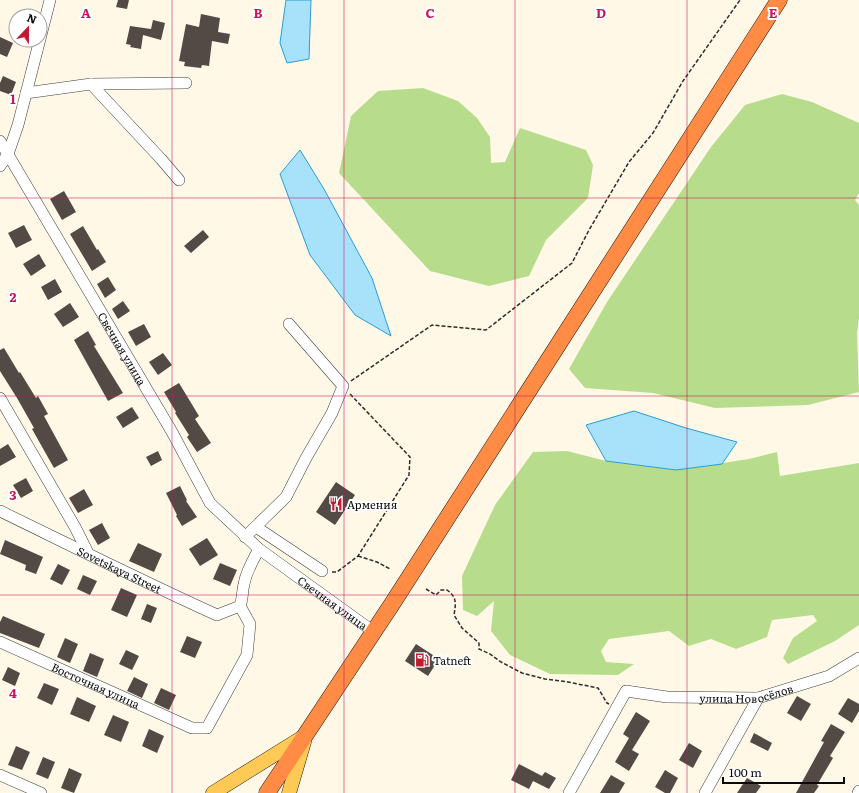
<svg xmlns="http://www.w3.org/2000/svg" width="859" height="793" font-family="Literata,serif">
<rect width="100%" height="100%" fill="#fff8e6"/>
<path fill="#b7dd8c" d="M423,88L458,101L477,118L490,137L491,163L505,162L520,128L586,150L593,165L588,198L546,240L529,276L489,286L430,271L339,173L351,116L378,91Z
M782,94L812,102L859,123V193L855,200L859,205V318L857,333L859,392L808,405L715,408L653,393L585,388L569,369L607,302L711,147L745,105Z
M567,451L606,461L676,470L749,459L777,452L780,476L859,463V625L835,641L788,664L783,658L793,638L817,621L813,615L772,620L767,637L736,649L711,639L689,646L669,631L609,639L601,651L606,662L634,664L618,675L550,674L510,655L491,631L494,601L477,616L463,610L462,576L495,505L533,452Z"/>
<path fill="#a7e1fa" stroke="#299ed6" d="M286,0H311L309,59L287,63L280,43Z
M300,150L324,189L372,278L391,336L355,315L310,255L280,174Z
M634,411L686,428L737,442L722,464L676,470L606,461L586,425Z"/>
<path fill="#534a45" d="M118,0H129L127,9L116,7Z
M201,14L220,18L218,32L230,34L228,44L212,41L209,66L202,65L201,68L184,66L185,62L179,61L186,24L199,27Z
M153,20L165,23L161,40L143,35L141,49L130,47L131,45L126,44L130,26L151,29Z
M0,37L13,43L7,57L0,54Z
M3,76L16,82L11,95L0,91V83Z
M64,191L76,212L62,220L50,199Z
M24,225L32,240L16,248L8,233Z
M83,226L97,250L98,249L106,262L92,271L70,234Z
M203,230L209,237L191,253L184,246Z
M39,254L46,266L31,276L23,264Z
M108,277L116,290L105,298L97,284Z
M55,279L62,292L48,300L41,287Z
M123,301L130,311L118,319L112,309Z
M70,303L79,317L63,327L54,314Z
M144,324L151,337L136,346L128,332Z
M88,331L96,345L94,346L123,393L108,401L74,340Z
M4,348L19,373L20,372L36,398L38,396L48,414L44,416L68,460L54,468L32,429L34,428L17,398L0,371V350Z
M163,353L172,365L158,375L149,362Z
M179,383L199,416L195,419L211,443L197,452L187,437L189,435L175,413L176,412L164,392Z
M132,407L139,418L123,428L116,417Z
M8,444L16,457L0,466V449Z
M158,451L162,460L151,466L146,457Z
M26,478L33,491L21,498L13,485Z
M336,482L355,495L335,525L316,512Z
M180,486L187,500L186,501L197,517L182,526L176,516L177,515L166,493Z
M84,489L93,505L78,513L69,498Z
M102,523L110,538L98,545L89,530Z
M207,538L218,555L200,566L189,549Z
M5,540L43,557L36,574L25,570L26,565L0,554Z
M138,543L162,554L154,572L129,561Z
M220,563L237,570L230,586L213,579Z
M58,564L70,570L62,585L50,579Z
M83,575L97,581L90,595L77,589Z
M121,588L137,595L127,617L111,610Z
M147,604L157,608L151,623L141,619Z
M3,616L45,634L39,648L0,633V622Z
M187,636L202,642L195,658L180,652Z
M65,638L78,644L70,663L57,657Z
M416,644L439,659L428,676L405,661Z
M126,650L139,656L132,670L119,664Z
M90,653L104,659L97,677L83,671Z
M8,667L20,673L15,686L2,680Z
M134,677L148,684L142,698L127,691Z
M44,683L59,689L52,705L37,698Z
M161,688L176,695L169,710L154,703Z
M797,696L811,704L801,721L787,713Z
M77,697L96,706L89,722L70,714Z
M848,698L859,704V711L852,723L838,714Z
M636,712L650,721L632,750L639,754L629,771L615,762L629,738L623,734Z
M113,715L129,722L121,742L104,735Z
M831,724L845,732L830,756L833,758L817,785L819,786L814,793H796L824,742L821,741Z
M149,729L164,736L157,753L142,746Z
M754,733L772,743L768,751L750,742Z
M689,743L702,751L693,768L679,760Z
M16,746L30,752L22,770L8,765Z
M43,757L55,762L48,779L36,774Z
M519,764L542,776L545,772L556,778L549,789L533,781L529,789L511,780Z
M69,768L82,774L74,793L61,788Z
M665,770L678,778L670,793H665L655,787Z
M611,775L625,783L619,793H600Z
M747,778L761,786L756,793H737Z"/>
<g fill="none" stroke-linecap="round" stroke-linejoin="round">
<g stroke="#3d3d3d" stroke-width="12">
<g id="minor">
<path d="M91,84L161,159L179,180"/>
<path d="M26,93L91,84L186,83"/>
<path id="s1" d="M0,141L172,432L210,503L259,549L374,632"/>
<path d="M0,166L8,154L18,125L50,0"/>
<path d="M0,398L75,527L88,553"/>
<path id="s2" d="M0,511C72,546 144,582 217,615L240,606"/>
<path d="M256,527L322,571"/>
<path d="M245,537L286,497L306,458L332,413L343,386L289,324"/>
<path id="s3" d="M0,642L192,728H207L247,655L250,624L240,606C243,598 242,592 244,584C246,572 253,560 259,549"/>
<path d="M0,775L41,793"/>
<path id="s4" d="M569,793L626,691L667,697L758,698L829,676L859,658"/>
<path d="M705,793L758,698"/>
<path d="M858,793L859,791"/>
</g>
</g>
<g stroke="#1b1b1b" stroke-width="15">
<path id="major" d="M213,793L303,737
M289,793L304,742"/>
</g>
<g stroke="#1b1b1b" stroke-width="17">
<path id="highway" d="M267,793L394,601L779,0"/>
</g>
<path stroke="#2c2c2c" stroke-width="1.5" stroke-dasharray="4 2" stroke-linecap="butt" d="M351,381L432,325L486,330L572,263L589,230L629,162L653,133L683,81L740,0
M358,556L377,562L390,569
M332,572H337L358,556L409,475L410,457L350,394
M426,589L436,595L441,590H447C457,597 456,603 454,615L462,628L479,643V649L490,654L501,662L522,673L545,679L568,682L598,688L607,703L609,704"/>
<use href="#minor" stroke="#fff" stroke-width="11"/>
<use href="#major" stroke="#ffc956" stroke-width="14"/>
<use href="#highway" stroke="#ff8b44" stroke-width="16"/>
</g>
<path fill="none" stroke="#c2185b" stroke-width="1" stroke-opacity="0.55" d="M172,0V793M344,0V793M515,0V793M687,0V793M0,198H859M0,396H859M0,595H859"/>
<defs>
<g id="restaurant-bare" transform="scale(1.08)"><path d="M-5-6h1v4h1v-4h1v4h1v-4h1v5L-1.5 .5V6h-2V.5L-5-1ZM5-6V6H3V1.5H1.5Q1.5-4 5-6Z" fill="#c11a2e" stroke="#fff" stroke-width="2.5" paint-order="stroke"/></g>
<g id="fuel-bare" transform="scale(1.08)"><path d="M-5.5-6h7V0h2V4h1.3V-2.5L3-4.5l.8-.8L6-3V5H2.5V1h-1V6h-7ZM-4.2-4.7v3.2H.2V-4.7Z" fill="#c11a2e" stroke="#fff" stroke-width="2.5" paint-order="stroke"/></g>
</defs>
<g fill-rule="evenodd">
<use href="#restaurant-bare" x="336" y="504"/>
<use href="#fuel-bare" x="422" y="660"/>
</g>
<g text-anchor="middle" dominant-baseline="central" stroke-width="4" stroke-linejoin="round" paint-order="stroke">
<g font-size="11" fill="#0a0a0a" stroke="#fff">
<text stroke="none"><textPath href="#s1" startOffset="241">Свечная улица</textPath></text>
<text stroke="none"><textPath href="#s2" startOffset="133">Sovetskaya Street</textPath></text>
<text stroke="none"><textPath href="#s1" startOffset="577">Свечная улица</textPath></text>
<text stroke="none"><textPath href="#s3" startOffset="105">Восточная улица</textPath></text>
<text stroke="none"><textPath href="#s4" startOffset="238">улица Новосёлов</textPath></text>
</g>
<g font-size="11" fill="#0a0a0a" stroke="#fff" text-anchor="start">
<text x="347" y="504">Армения</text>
<text x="433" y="660">Tatneft</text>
</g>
</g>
<g font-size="13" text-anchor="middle" font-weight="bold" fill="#c2185b" stroke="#fff" stroke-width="4" stroke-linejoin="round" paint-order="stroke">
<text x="86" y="18">A</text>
<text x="258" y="18">B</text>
<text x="430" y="18">C</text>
<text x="601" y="18">D</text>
<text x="773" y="18">E</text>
<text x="13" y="104">1</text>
<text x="13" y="302">2</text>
<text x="13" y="500">3</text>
<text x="13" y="698">4</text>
</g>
<g transform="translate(28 28) rotate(22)"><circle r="19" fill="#ffffff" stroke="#9d9d9d"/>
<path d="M0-3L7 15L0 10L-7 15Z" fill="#c11a2e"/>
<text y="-6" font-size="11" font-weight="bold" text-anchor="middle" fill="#0a0a0a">N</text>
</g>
<path d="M723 777v6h121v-6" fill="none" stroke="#0a0a0a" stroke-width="2"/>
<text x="729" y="777" font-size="12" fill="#0a0a0a" stroke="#ffffff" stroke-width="3" paint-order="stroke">100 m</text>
</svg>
